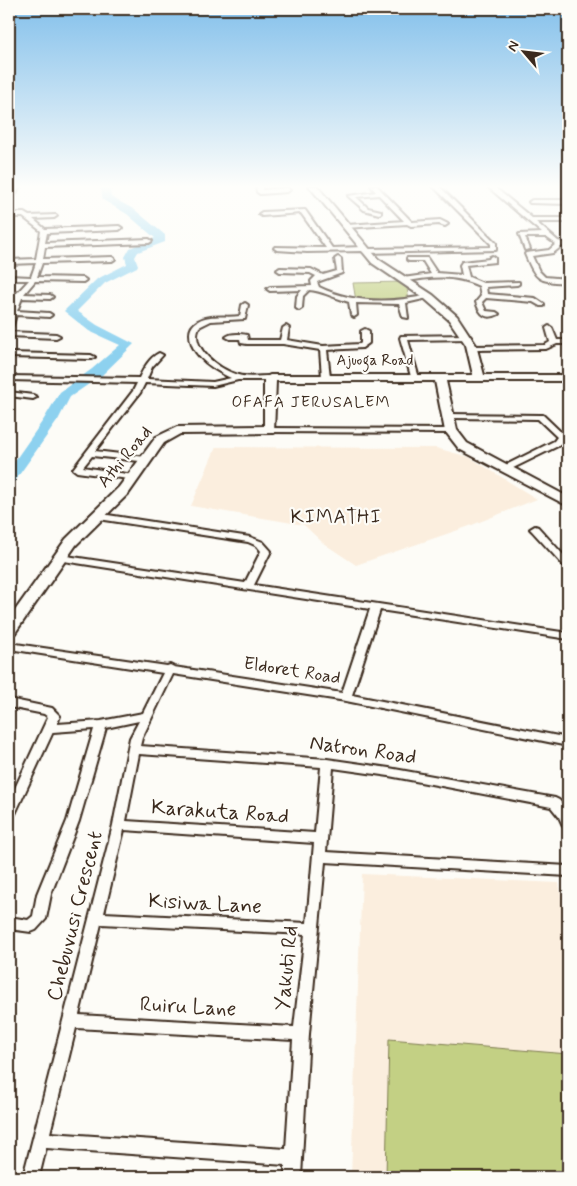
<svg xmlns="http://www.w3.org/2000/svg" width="577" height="1186" font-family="Mynerve,sans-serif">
<rect width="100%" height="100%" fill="#fdfcf7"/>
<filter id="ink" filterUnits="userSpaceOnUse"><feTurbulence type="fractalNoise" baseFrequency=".02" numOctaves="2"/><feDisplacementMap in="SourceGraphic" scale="10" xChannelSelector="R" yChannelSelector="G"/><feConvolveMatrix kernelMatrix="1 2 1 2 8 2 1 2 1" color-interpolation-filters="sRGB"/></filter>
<g filter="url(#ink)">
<path fill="#fbeede" d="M216,447L436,448L469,457L537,499L467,527L356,565L323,543L304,525L191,506Z
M362,874L559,883L568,936V1177H351Z"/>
<path fill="#c3d084" stroke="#7f7d51" d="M406,282L409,301H356L353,283Z
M389,1039L568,1054V1177H386Z"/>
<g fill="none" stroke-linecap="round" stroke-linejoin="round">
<path fill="#8dd1ef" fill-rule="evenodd" d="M100,186H110L111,197L135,210L165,235V242L138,252L135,257L138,265L137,267L105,283L77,311L97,325L134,344L102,375L70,397L58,420L14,482L9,484V469L44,419L60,392L92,369L120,345L89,331L64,311L97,279L127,264L125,257L130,248L155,238L127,214L103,200Z"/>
<g stroke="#3b2a1e" stroke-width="4">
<path id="street" d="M14,186H20L14,197V213H24L29,216L56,215L57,216L54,218L33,219L45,229L119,226L122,228L119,230L47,233L45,243L149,239L152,241L149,243L45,247L43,259L112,257L115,259L112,261L42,263L37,277L83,278L86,280L83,282L35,281L24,294L50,295L53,297L50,299L22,298L17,311L49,313L52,315L49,317L16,315L12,328L9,330V311H11L15,297H9V293H17L29,280H9V276L31,277L36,263L9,264V260L36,259L41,231L23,217H9V196Z
M256,186H262V190L287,188L290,190L287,192L260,194L257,192Z
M371,186H377L412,222L440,220L448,224L445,226L439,224L411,226L407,224L345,228L344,227L347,225L404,221L379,195L356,197L368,208L381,211V213L379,214L364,210L348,196L376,192Z
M433,186H439L496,243V250L365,253L362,251L307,252L277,250L274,248L275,247L326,248L301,213L262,216L259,214L262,212L305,210L332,248L363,247L366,249L491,247V244Z
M487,186H493L532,218H568V222H536L558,241L568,244V248L562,246L553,253L532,256L539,271L545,277L568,279V283C538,281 537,282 525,254L526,253L549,250L556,244L546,237H525L530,249L525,250L519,234L542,233Z
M532,200H568V204L530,203L529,202Z
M492,256L495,258V262L466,265L469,277L483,283L519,282V284L517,285L486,287L487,294L535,298L544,304V306H540L533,302L486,298L482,302L486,311L496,312L499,314C486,321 480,314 476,302L481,296L479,286C453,274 430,277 403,282L400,280L403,278L431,274L423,261H409L407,260V258H427L437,273L462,275L460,265L462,262L489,259L490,257Z
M338,257L341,259L342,273L317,282L319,287C354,304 392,303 429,295L432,297L406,303L408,318L403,317L399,304L356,303L357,315L354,317L351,315L349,302C337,299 320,290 309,290L303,296L302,308L299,310L296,308L297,296L302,290L270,291L267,289L270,287L312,286L311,281L316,276L310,273L280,272L277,270L280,268L311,269L323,275L337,271L335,259Z
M245,303L248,305L245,319L211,321L199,327C189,348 220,370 238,375C247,378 260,376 270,376L274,378L270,380H238L213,386L145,383L140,393L95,451L146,457L149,458V462L92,456L83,467L133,475L136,476L137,478L136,480L77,472L73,469L133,391L137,383L9,380V376L139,378C144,368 149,358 159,353L163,355L152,367L147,379L213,382L231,378C214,370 190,356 190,334C190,329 193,324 198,321C210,314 226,318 240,316L242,305Z
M286,326L289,328L287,340L323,346L360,344L361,343V331L365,329L369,331V343L362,348L327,350L330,377L326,379L322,377L320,350L283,344H247L241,343L240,339H230L226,337C231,333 241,334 247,335L248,340H280L283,328Z
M549,326L552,328L557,340H568V344H557L546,349L472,350L468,348L472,346L545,345L550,342L546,328Z
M9,332L56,334L60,336L56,338L9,336Z
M467,335L471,337L470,339L408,340L419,378L418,380H412L400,338L401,336Z
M9,353L91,355L95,357L91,359L9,357Z
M9,392L33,395L37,397L33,399L9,396Z
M446,414L540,415H543L566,437L560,445L505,472L501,469L502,467L554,441L557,437L538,419L449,418L445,416Z
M267,428L451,429L455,431L451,433L270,432L266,430Z
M95,513L250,537L263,542L271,551L254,585L568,633V639L380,610L352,695L568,738V746L346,701L173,674L142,738L140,746L327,759L389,768L555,798L559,800L568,810V830L564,828L559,817L551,807L389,776L333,768L326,852L568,866V876L325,862L309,1034L301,1177H285V1165L46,1148L39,1177H23L113,825L130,738L139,721L106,728L79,821L51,894L46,919L36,930L31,932L9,929V917L28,920L33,916L37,894L67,821L94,729L53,732L15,814L13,817L9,819V801L48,717L44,714L9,707V699L52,708L60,716L57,724L101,721L143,713L163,673L9,649V643L167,666L170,665L174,667L342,693L370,609L57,560L55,558L57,556L60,555L245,583L261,551L257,546L248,542L92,518L90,516L92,514ZM139,754L321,767L315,833L126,821ZM124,830L314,843L307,923L104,913ZM101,924L305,934L294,1027L79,1015ZM76,1028L293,1040L286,1149L50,1133Z
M535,526L538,527L568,560V568L565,567L532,531L530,529Z"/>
</g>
<g stroke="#3b2a1e" stroke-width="4">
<path id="secondary" d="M309,186H317L378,259L433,295L457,316L476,345L484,375H568V381H446L457,430L467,443L568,497V506L459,449L445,431L435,381H276L274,433L180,434L164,443L129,493L76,545L15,633L9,635V619L66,539L119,487L156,437L177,427L264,426V378L270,375H473L466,345L449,320L425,299L372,263Z"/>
</g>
<use href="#street" fill="#fdfcf7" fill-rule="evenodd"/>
<use href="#secondary" fill="#fdfcf7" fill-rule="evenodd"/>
</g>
</g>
<linearGradient id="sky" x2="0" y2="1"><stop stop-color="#83c0eb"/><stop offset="0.53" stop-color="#fefefb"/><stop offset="1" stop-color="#fefefb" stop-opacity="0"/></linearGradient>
<rect width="577" height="352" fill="url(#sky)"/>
<g text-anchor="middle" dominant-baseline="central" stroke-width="4.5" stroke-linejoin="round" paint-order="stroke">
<g font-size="15" fill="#3b2a1e" stroke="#fdfcf7">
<text x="375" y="361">Ajuoga Road</text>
</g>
<g font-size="16" letter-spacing="1" fill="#3b2a1e" stroke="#fdfcf7">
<text x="311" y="402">OFAFA JERUSALEM</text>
</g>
<g font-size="18" fill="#3b2a1e" stroke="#fdfcf7">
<text transform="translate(125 457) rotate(-50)">Athi Road</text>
<text transform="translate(292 671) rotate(9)">Eldoret Road</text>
</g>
<g font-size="19" letter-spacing="1" fill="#3b2a1e" stroke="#fdfcf7">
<text x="336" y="517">KIMATHI</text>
</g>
<g font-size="21" fill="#3b2a1e" stroke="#fdfcf7">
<text transform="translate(363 750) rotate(8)">Natron Road</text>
<text transform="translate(220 812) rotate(4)">Karakuta Road</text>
<text transform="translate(205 904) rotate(3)">Kisiwa Lane</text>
<text transform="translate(75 916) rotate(-76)">Chebuvusi Crescent</text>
<text transform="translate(287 968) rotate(-84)">Yakuti Rd</text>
<text transform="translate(188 1007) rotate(3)">Ruiru Lane</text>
</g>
</g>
<rect width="577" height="1186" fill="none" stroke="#fdfcf7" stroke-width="30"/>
<rect x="15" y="15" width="547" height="1156" fill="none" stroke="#3b2a1e" stroke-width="2" filter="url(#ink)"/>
<g transform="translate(524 52) rotate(298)" stroke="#fdfcf7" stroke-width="4" paint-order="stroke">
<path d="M0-4L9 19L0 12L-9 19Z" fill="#3b2a1e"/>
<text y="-8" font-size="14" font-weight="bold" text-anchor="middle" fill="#3b2a1e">N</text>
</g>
</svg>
